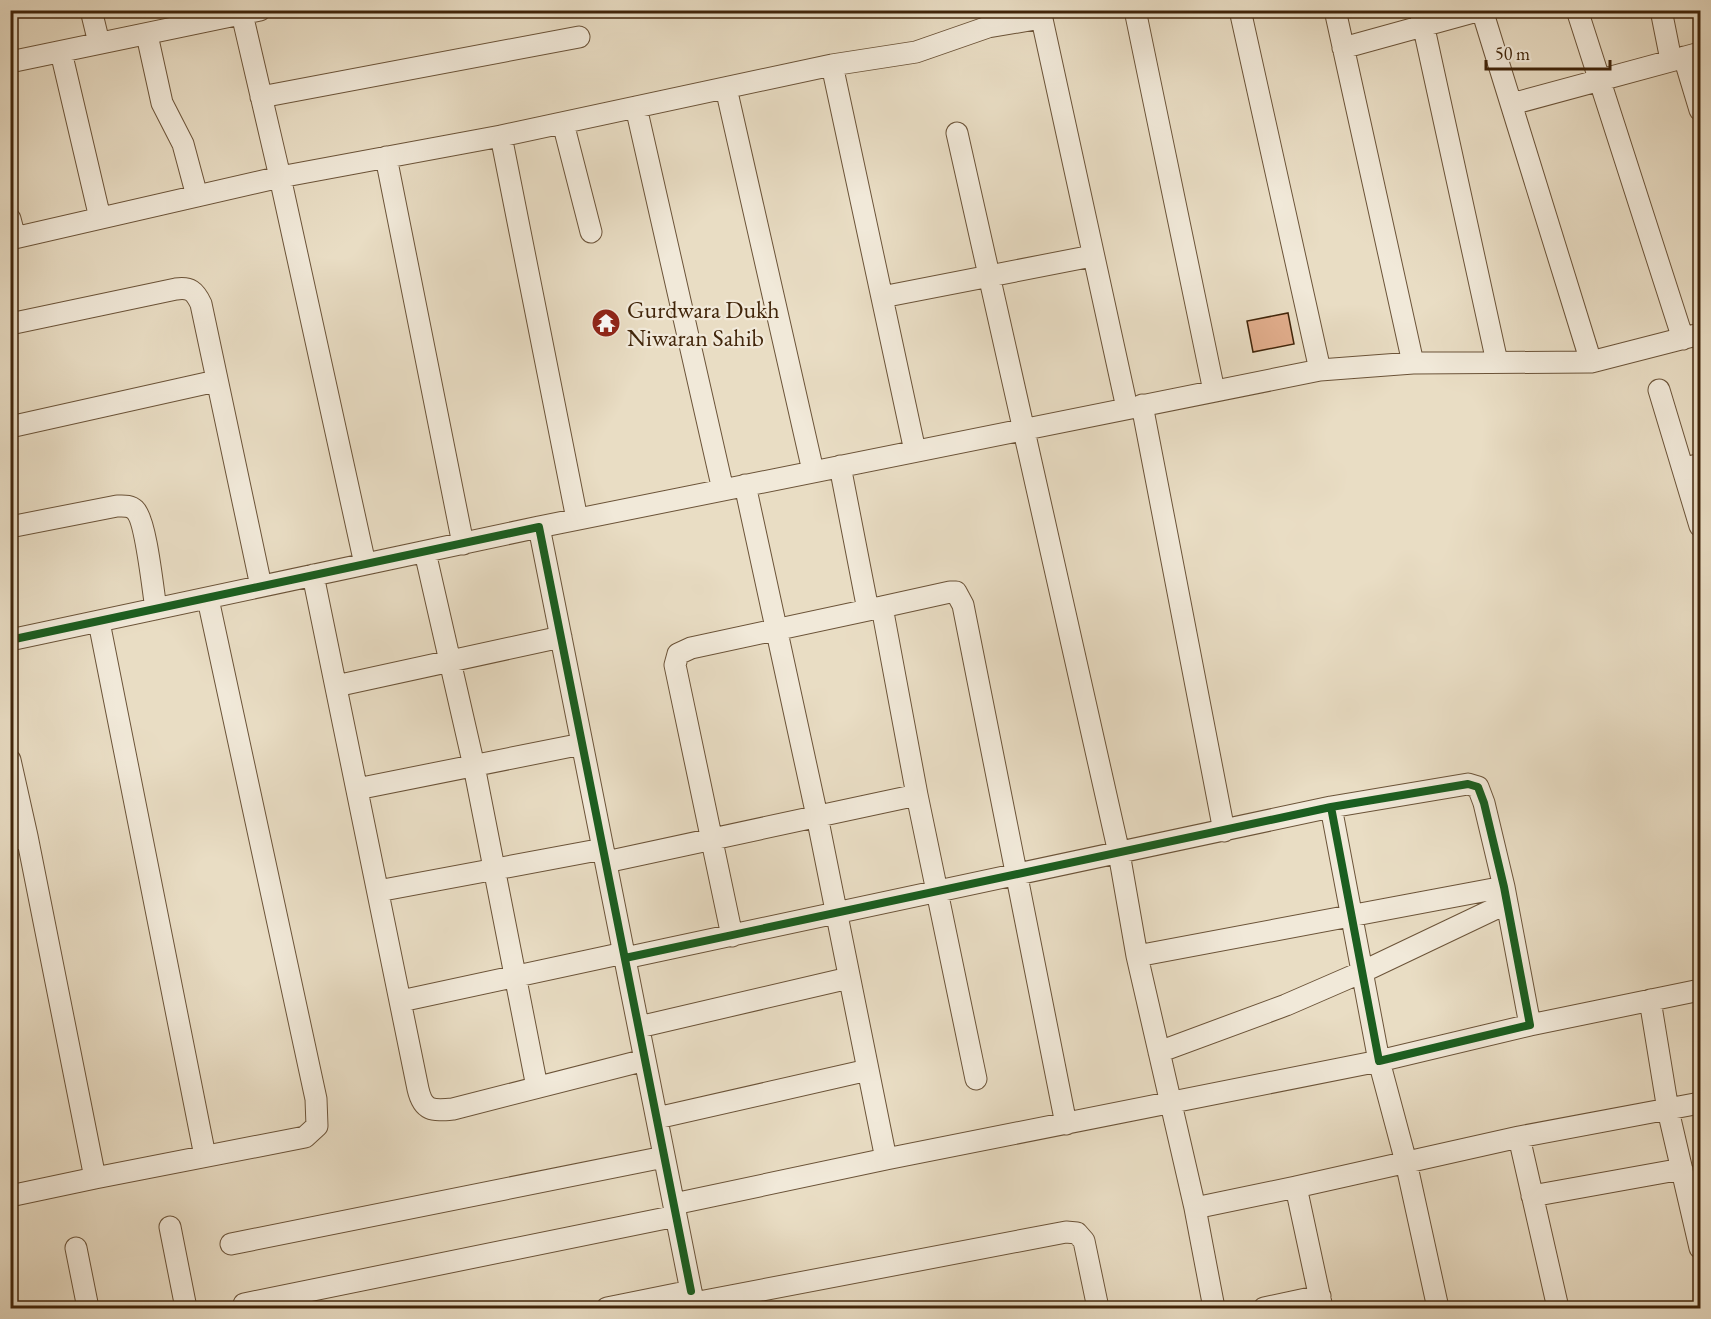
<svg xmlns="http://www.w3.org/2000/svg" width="1711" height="1319" font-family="'EB Garamond',serif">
<rect width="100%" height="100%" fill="#e9ddc4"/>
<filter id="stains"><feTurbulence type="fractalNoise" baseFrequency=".00333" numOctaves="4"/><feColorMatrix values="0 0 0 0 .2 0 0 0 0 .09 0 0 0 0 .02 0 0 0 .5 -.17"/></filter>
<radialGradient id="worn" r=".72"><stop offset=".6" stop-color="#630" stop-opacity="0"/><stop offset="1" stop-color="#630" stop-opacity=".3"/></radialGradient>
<path fill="#e1ad8c" stroke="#41250a" stroke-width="1.5" d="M1288,313L1294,344L1253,352L1247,321Z"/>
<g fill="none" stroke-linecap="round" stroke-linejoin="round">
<g stroke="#6b5338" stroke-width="23">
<path id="minor" d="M91,10L99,43
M1040,10L1127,408
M1135,10L1214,391
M1240,10L1320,370
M1335,10L1413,363
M1420,10L1497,362
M1482,10L1591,362L1700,334
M1577,10L1683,339
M1661,10L1671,60
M242,14L280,177L501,136L577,519
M147,35L162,103L183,144L197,196
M1343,48L1481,10
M61,52L100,218
M1684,57L1700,110
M10,62L260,10
M832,65L915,451
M726,88L813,471
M261,97L579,37
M1512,104L1700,53
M636,107L723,490
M563,123L591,232
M957,133L1119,853L1137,956L1504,887
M501,136L832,65L916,52L988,27L1041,18
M386,157L463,544
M10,219L15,238
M10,239L280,177L365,564
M882,297L1092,256
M10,324L176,289C190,287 195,291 201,304L261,586
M1659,390L1700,526
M1142,405L1224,831
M10,427L216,381
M840,466L868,610
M1683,469L1700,464
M10,527L117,506C123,506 130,505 135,510C146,520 153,591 156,609
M539,527L1320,370L1413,363L1591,362
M425,552L474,766L537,1087
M313,575L418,1089C423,1111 432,1111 453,1109L645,1060
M882,607L950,592H956L963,605L1066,1124
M99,622L205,1156
M10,640L539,527L691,1291
M336,686L561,637
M10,760L27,836
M357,789L582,744
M917,795L976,1079
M10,839L27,836L95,1178L10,1196
M606,862C709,840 813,817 917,795L882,607L691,648L678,654L675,665L732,936
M378,891L603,849
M1137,956L1195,1208L1214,1308
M625,958L1331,807L1468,784L1478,787L1484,803L1504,887L1530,1025L1379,1061L1331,807
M1650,1000L1668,1110L1700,1248
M401,1001L624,953
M1530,1025L1700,990
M639,1027L849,978
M1159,1052L1286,1005L1362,972L1507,903
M657,1118L868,1070
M1519,1137L1558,1308
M886,1159L1379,1061L1406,1162L1438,1308
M95,1178L305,1137L317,1126L316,1099L208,599
M1532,1196L1682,1169
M674,1204L886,1159L817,816L745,485
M1195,1208L1296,1187
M170,1227L186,1308
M231,1244L664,1157
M76,1248L88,1308
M694,1303L1066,1232L1077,1233L1084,1241L1098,1308
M244,1304L676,1216
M607,1308L691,1291L694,1303
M1264,1308L1320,1296
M1322,1308L1296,1187L1519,1137L1700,1103"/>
</g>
<use href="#minor" stroke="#f1e9d9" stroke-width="21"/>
<g stroke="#f1e9d9" stroke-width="11">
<path id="cycleway" d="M10,640L539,527L691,1291
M625,958L1331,807L1468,784L1478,787L1484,803L1504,887L1530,1025L1379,1061L1331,807"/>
</g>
<use href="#cycleway" stroke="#1b5e20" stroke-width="8"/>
</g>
<defs>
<g id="temple-disc" transform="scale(1.5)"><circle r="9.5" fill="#8f2418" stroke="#f1e9d9"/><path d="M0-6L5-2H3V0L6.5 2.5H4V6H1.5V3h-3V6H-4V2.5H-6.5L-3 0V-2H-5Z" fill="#fff"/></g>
</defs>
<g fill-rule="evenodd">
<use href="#temple-disc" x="606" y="323"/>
</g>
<g text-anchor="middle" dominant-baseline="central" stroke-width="4.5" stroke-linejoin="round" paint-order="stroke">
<g font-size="24" fill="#41250a" stroke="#f1e9d9" text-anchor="start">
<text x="627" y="309">Gurdwara Dukh<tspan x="627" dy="28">Niwaran Sahib</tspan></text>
</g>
</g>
<rect width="1711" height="1319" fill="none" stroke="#e9ddc4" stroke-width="36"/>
<rect x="12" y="12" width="1687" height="1295" fill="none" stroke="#41250a" stroke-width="3"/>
<rect x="18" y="18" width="1675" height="1283" fill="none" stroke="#41250a" stroke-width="1.5"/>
<path d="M1486 60v9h124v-9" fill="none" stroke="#41250a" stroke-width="3"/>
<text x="1495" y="60" font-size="18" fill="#41250a" stroke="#f1e9d9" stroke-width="4.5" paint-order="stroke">50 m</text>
<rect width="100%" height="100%" filter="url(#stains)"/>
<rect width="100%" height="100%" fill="url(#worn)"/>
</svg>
